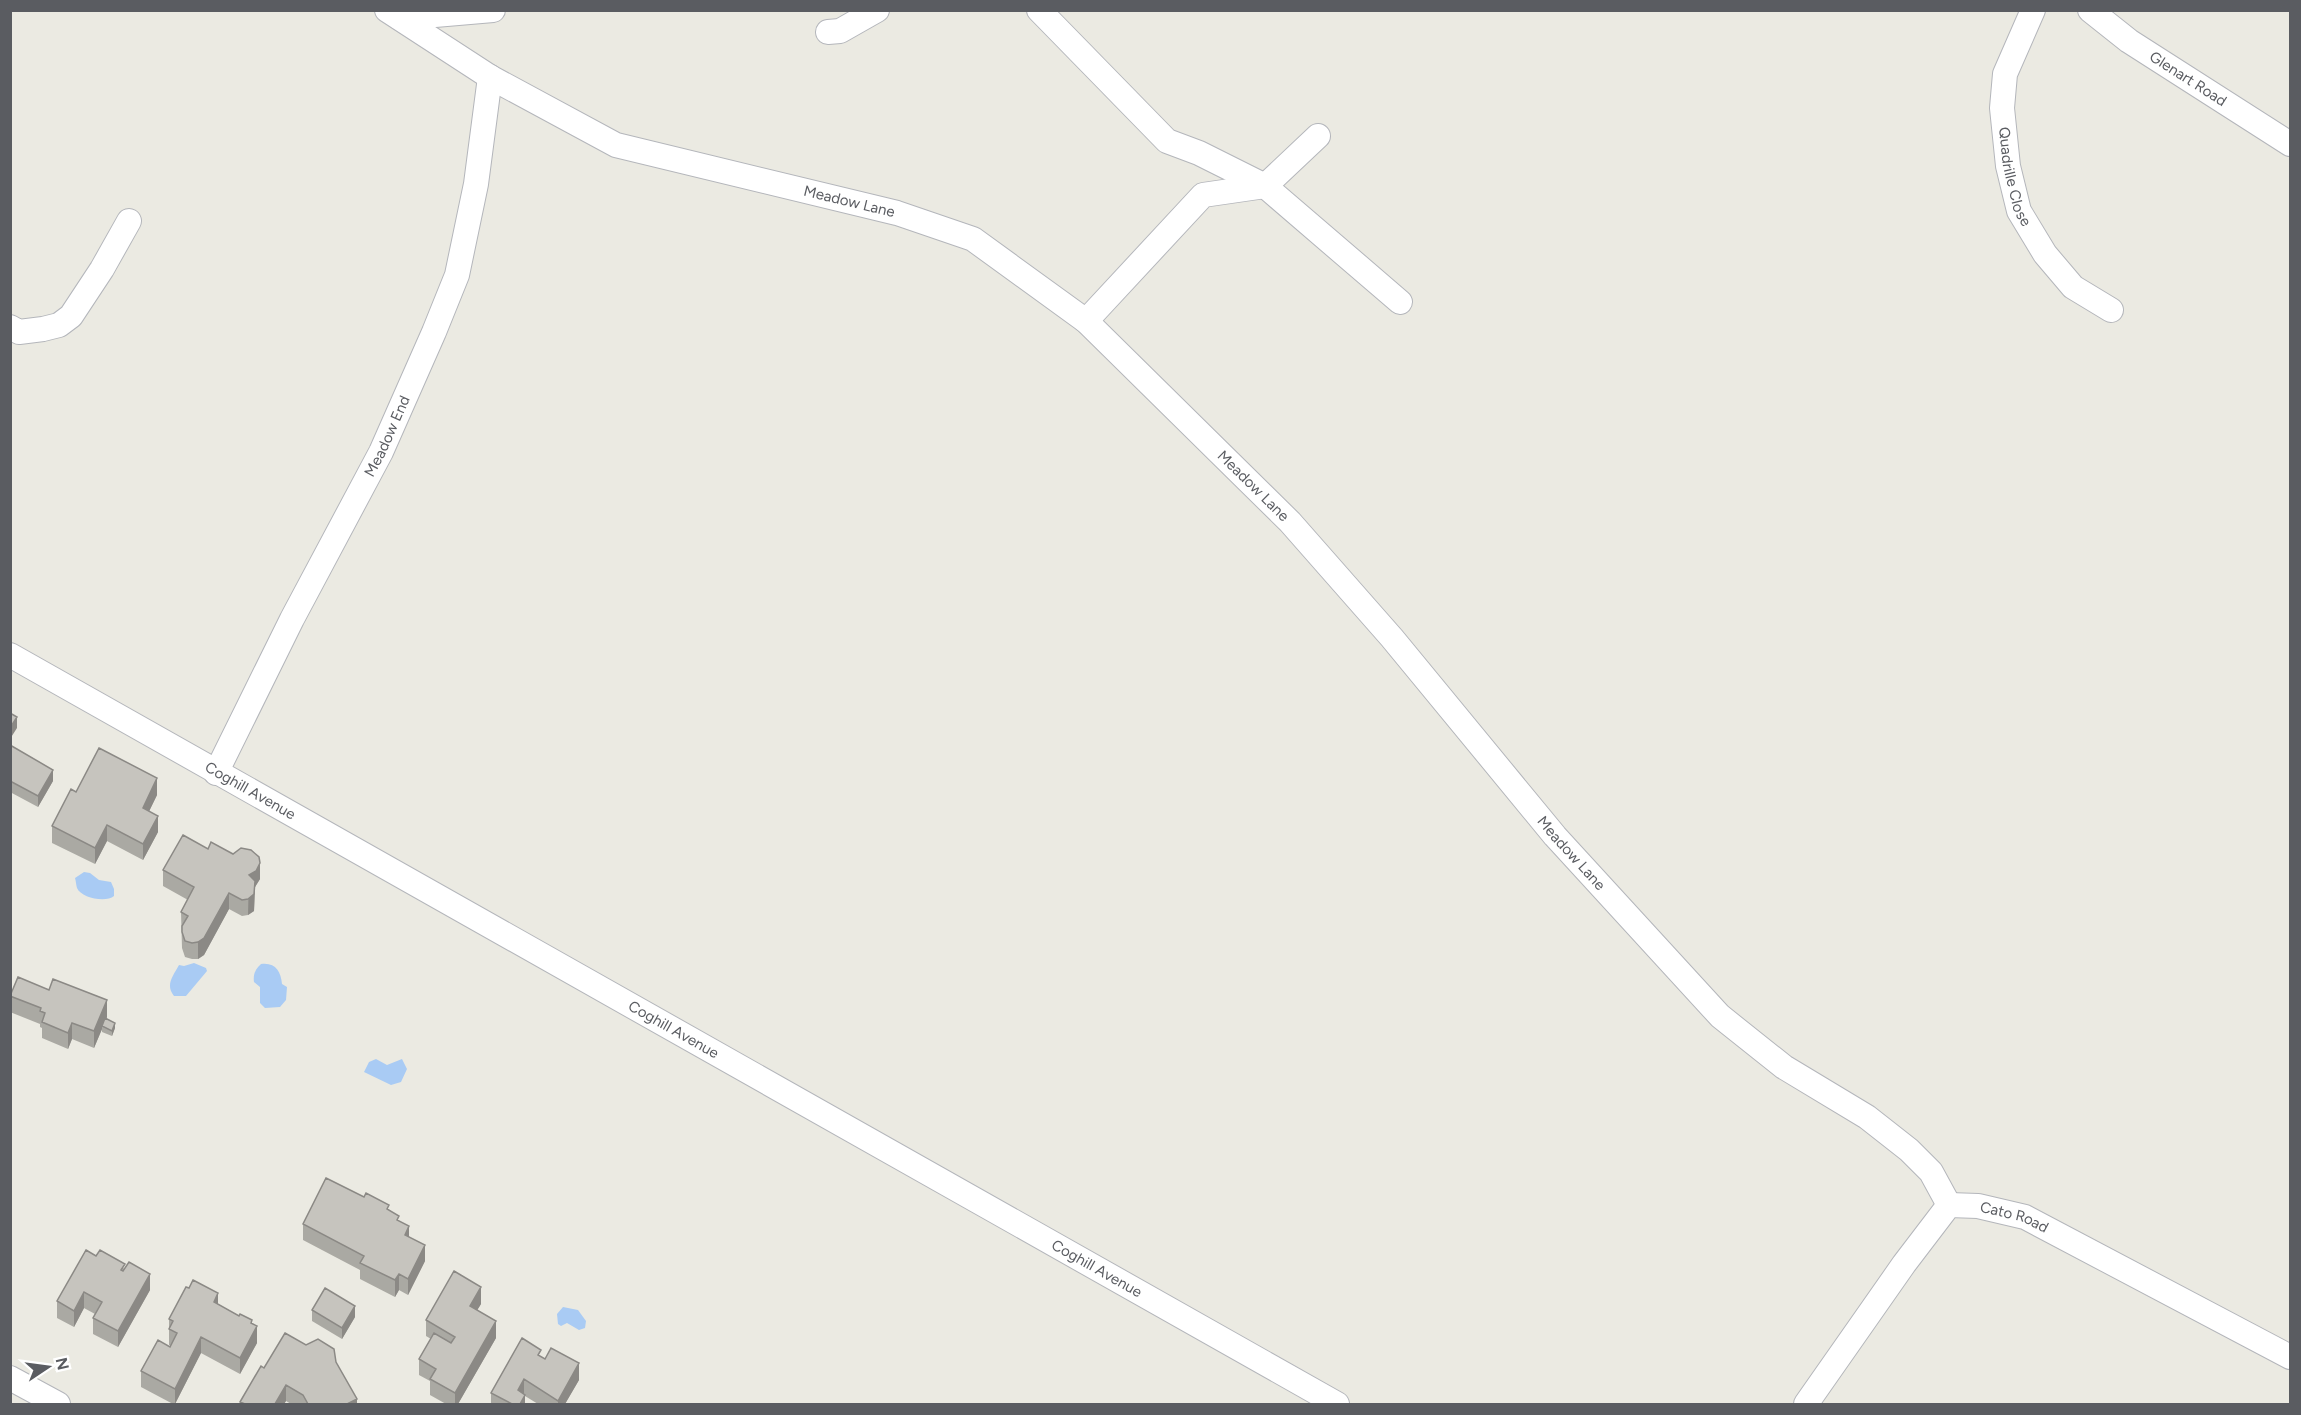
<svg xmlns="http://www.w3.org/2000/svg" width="2301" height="1415" font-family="Figtree,sans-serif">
<rect width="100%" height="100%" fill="#ebeae2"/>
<path fill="#a9cbf4" d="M84,872L90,873L99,880L111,882L114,889V896C106,903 81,898 77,888C76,885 76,881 75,878Z
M194,963L206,968L207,971L186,996H174C165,985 173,976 179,965L184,966Z
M261,964C275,962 281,971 282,984L287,987L286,1000L280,1007L265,1008L260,1003V987L254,982C253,975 255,969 261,964Z
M376,1059L387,1065L402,1059L407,1069L401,1082L391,1085L364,1072L369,1062Z
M563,1307L578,1310L586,1321L585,1328L579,1330L567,1323L561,1326L558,1324L557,1314Z"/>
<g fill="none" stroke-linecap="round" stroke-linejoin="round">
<g stroke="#b4b6bb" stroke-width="26">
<g id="street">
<path id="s1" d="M387,10L490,77L616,145L897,213L973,239L1086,321L1290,522L1392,638L1555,836L1720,1016L1784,1067L1867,1117L1909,1150L1931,1172L1949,1205"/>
<path d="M1039,10L1167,141L1199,153L1265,186L1400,302"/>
<path id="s2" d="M2033,10L2005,74L2002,108L2008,166L2019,211L2045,254L2073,287L2111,310"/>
<path id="s3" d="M2090,10L2129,41L2290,144"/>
<path d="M400,18L493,10"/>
<path d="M828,32L840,31L877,10"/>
<path d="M1086,321L1203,195L1265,186L1318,136"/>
<path d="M10,327L19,332L43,329L59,325L71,316L102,269L129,221"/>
<path id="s4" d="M10,655L1337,1404"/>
<path id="s5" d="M216,773L292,619L381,452L434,332L457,275L476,184L490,77"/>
<path d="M10,1378L58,1404"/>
<path id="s6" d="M1806,1404L1904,1264L1949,1205L1978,1206L2025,1217L2290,1357"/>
</g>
</g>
<use href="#street" stroke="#fff" stroke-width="24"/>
</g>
<path fill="#aaa9a3" d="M10,745L53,781L38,807L10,792Z
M76,792L157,795L149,811L158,832L143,860L107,841L95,864L52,843V826Z
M208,849L260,879L255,887L254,911L248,915L242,916L229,909L204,955L198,959H192L185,957L182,948L181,912L188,900L163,886V870Z
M10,996L107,1017L106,1019L115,1028L112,1036L102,1032V1029L94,1048L72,1039L68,1049L42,1038V1028L40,1027V1024L10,1012Z
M389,1211L399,1221L425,1261L408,1295L399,1290L395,1297L360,1279V1270L303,1240V1224Z
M96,1256L125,1269L150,1290L118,1347L93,1334V1318L95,1314L84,1308L74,1327L57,1318V1301Z
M189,1288L252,1323L257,1343L240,1374L201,1353L175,1404H173L141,1387V1371L170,1347L171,1346L169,1345V1319Z
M481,1304L477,1310L496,1338L458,1404H446L430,1395V1381L419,1375V1359L431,1339L426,1336V1320Z
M312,1310L355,1317L342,1339L312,1321Z
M541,1357L579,1380L565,1404H538L525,1396V1404H491V1393Z
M336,1362L357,1404H291L286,1401L284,1404H240V1402L264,1368Z"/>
<path fill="#8b8985" d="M17,717V728L10,739V728Z
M53,770V781L38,807V796Z
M157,778V795L143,824V808Z
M158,816V832L143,860V844Z
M107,825V841L95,864V848Z
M260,863V879L255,887L254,911L248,915L249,875Z
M229,893V909L204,955L198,959V942Z
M107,1000V1017L103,1027L102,1026V1029L94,1048V1031Z
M72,1023V1039L68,1049V1033Z
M115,1023V1028L112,1036V1031Z
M409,1226V1242L405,1235Z
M425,1245V1261L408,1295V1279Z
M150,1274V1290L118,1347V1331Z
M399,1274V1290L395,1297V1280Z
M481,1287V1304L470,1322V1306Z
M84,1292V1308L74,1327V1311Z
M218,1293V1310L214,1302Z
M355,1306V1317L342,1339V1328Z
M252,1320V1335L257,1326V1343L240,1374V1358Z
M496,1321V1338L458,1404H455V1393Z
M201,1337V1353L175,1404V1389Z
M579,1363V1380L565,1404H558V1401Z
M524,1379V1396L518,1390Z
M286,1385V1401L284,1404H275Z
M525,1395V1404H520Z
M357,1399V1404H347Z"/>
<path fill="#c6c4be" stroke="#8b8985" stroke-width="1.5" d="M10,713L17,717L10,728Z
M10,745L53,770L38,796L10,781Z
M99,748L157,778L143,808L158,816L143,844L107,825L95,848L52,826L71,789L76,792Z
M183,835L208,849L211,842L233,854L241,848L251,850L259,857L260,863L256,871L249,875L255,881L254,894L248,899L242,900L229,893L204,938L198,942L192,943L185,941L182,932V926L188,916L181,912L194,887L163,870Z
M18,977L49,990L53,979L107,1000L94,1031L72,1023L68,1033L42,1022L45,1013L40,1011L41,1008L10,996Z
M105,1018L115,1023L112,1031L102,1026Z
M326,1178L364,1197L366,1193L389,1205L387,1209L399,1216L397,1220L409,1226L405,1235L425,1245L408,1279L399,1274L395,1280L360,1263L364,1256L303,1224Z
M86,1250L96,1256L100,1250L125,1264L121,1270L123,1271L129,1262L150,1274L118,1331L93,1318L102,1302L84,1292L74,1311L57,1301Z
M454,1271L481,1287L470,1306L496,1321L455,1393L430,1379L436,1369L419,1359L434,1333L451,1343L455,1337L426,1320Z
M193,1280L218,1293L214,1302L239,1316L240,1314L252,1320L251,1323L257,1326L240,1358L201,1337L175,1389L141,1371L158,1340L170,1347L177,1333L169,1329L173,1321L169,1319L186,1287L189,1288Z
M325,1288L355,1306L342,1328L312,1310Z
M285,1333L306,1345L318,1339L334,1349L336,1362L357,1399L347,1404H308L303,1395L286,1385L275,1404H245L240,1402L261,1366L264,1368Z
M522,1338L541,1350L538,1355L545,1359L551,1348L579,1363L558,1401L524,1379L518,1390L525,1395L520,1404H512L491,1393Z"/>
<g text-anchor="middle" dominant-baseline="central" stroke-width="5" stroke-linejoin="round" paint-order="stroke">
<g font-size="15" fill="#5a5c61" stroke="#fff">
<text stroke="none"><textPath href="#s3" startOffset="120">Glenart Road</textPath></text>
<text stroke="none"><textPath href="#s2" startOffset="174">Quadrille Close</textPath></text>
<text stroke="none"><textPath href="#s1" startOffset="506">Meadow Lane</textPath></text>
<text stroke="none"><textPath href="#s5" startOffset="378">Meadow End</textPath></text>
<text stroke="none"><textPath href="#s1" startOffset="1010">Meadow Lane</textPath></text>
<text stroke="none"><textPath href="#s4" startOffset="276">Coghill Avenue</textPath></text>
<text stroke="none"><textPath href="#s1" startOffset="1496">Meadow Lane</textPath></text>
<text stroke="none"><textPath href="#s4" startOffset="762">Coghill Avenue</textPath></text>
<text stroke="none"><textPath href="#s6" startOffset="312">Cato Road</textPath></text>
<text stroke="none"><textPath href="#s4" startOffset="1248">Coghill Avenue</textPath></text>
</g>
</g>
<rect width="2301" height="1415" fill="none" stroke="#5a5c61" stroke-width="24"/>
<g transform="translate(48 1367) rotate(77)" stroke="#ffffff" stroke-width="4.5" paint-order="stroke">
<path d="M0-4.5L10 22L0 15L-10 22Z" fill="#5a5c61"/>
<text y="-9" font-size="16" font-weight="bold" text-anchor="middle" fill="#5a5c61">N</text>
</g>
</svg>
